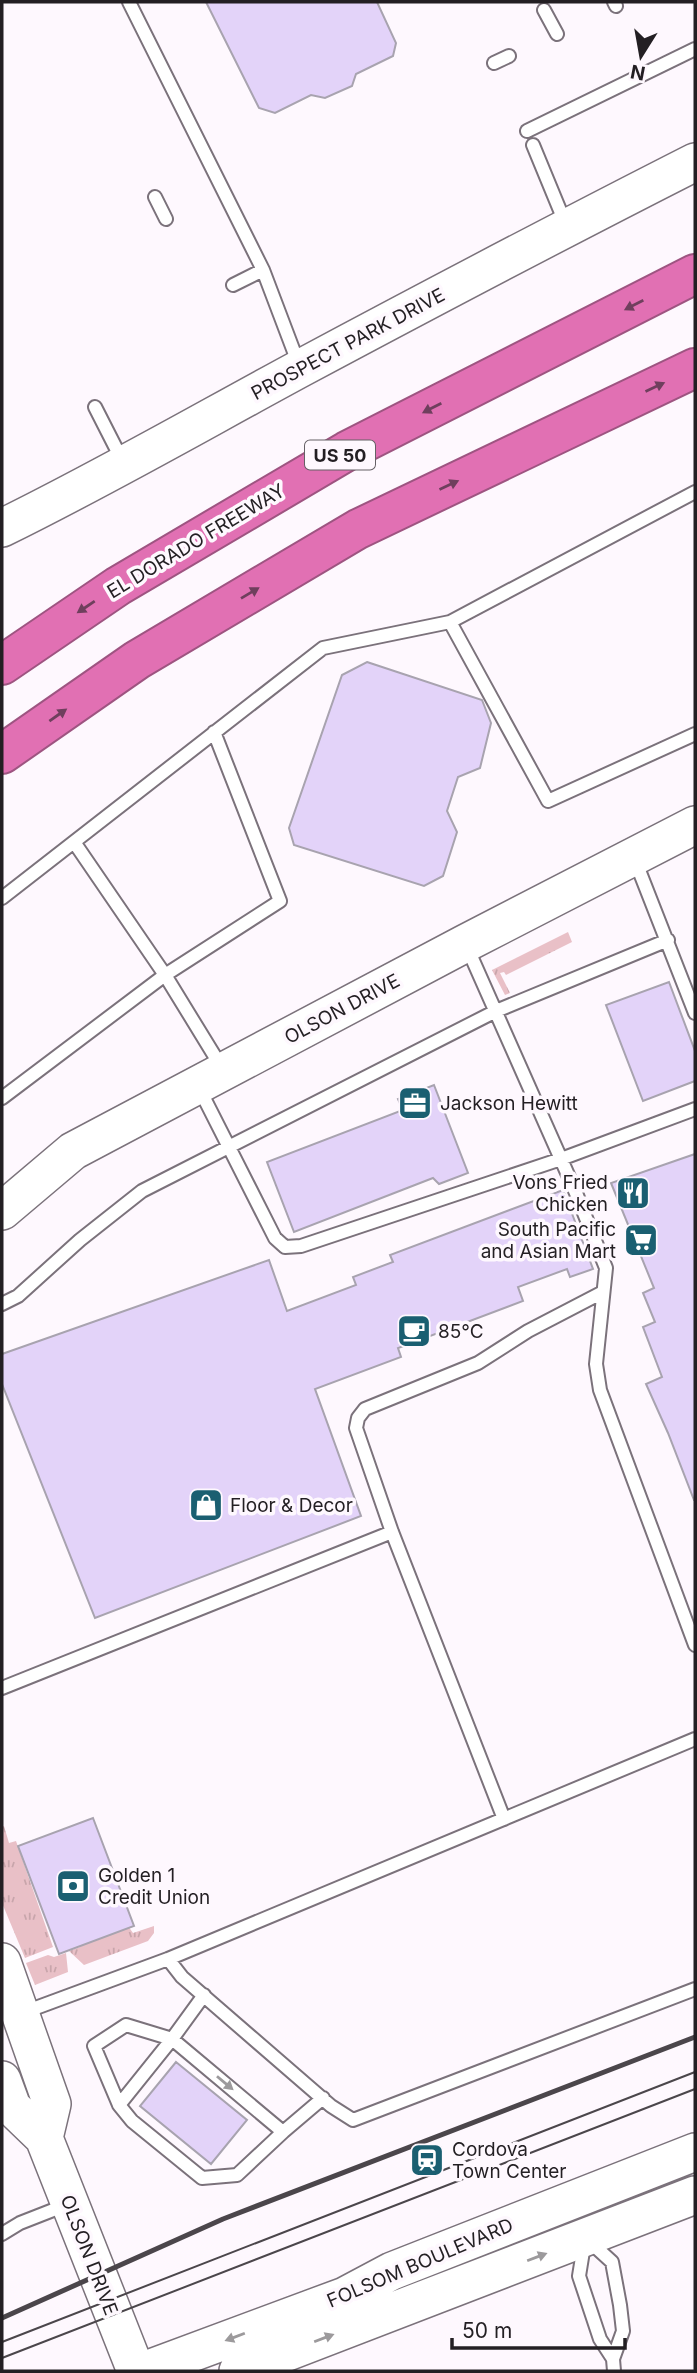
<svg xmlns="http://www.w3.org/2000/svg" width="697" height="2373" font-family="Inter,sans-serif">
<defs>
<pattern id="grass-tufts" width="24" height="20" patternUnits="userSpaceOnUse" patternTransform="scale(1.75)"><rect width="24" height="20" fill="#e9c0c7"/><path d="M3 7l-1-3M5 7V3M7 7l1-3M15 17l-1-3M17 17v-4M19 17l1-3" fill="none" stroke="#c8a5ab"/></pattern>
</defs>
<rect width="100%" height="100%" fill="#fef8fe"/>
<path fill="url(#grass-tufts)" d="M568,932L572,942L506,975L504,972L500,973L510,993L505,995L492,970Z
M2,1826H4L9,1843L16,1841L53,1947L25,1958L2,1903Z
M128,1926L133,1933L154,1926V1933L148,1941L84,1965L69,1951L80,1947L82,1944Z
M66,1953L68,1972L35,1985L26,1963L48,1955L54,1957Z"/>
<path fill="#e3d3f9" stroke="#a8a3af" stroke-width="2" d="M206,2H377L396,43L393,56L356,74L352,86L325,98L311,95L275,113L259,108Z
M367,662L482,700L491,723L480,768L458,777L447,811L457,832L443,876L424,886L294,845L289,828L342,675Z
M669,982L695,1051V1081L643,1101L606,1005Z
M434,1085L468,1173L439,1184L433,1178L294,1232L267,1162L403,1110L398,1099Z
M695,1154V1500H694L668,1433L646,1384L662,1377L643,1327L655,1322L643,1293L654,1288L611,1183Z
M563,1190L593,1269L570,1277L567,1269L518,1287L523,1301L398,1348L401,1357L315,1389L361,1516L95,1618L2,1384V1354L269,1260L287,1311L356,1285L353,1277L393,1262L390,1255Z
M93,1818L134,1926L59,1954L18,1846Z
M176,2062L247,2120L211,2164L140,2106Z"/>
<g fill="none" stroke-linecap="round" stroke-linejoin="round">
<g stroke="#7b727b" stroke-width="16">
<path id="lane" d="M129,2L263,270L299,365
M614,2L616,6
M544,10L557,34
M494,63L509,56
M527,131L695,49
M533,145L566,225
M155,197L166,219
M233,285L263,270
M95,407L123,462
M695,492L450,622L548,801L695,734
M214,732L280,901L165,975L222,1068
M635,860L695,1013
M2,898L323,648L450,622
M467,947L576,1193L606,1268L596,1364L600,1390L695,1645
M199,1088L275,1238L285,1247L301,1246L561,1159L695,1109
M2,1098L165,975L74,842
M2,1304L18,1296L80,1240L142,1191L496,1011L668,940
M2,1688L392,1532
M504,1819L392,1532L356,1428L358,1418L365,1409L478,1363L528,1331L603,1292
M168,1959L182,1977L331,2106L353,2120L695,1989
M204,1995L172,2039L119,2105L132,2121L202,2178L237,2175L283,2132
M22,2013L168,1959L695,1739
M119,2105L94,2046L126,2025L172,2039L283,2132L323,2098
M2,2234L20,2223L66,2205
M589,2241L612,2262L620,2305L623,2331L613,2359L614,2371
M584,2245L579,2276L600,2339L613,2359"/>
</g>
<g stroke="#7b727b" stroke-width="40">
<path id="secondary" d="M2,528C104,478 201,422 301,368C432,298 563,229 695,162
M2,1211L73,1151L466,943L695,825
M2,1962L52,2104L44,2138
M2,2080L12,2107L44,2138L136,2371
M143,2371L345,2296L392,2271L695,2152
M238,2371L695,2195"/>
</g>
<g stroke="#9e5481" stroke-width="42">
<path id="highway" d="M2,665L118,586L347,451L695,274
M2,754L137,660L358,529L695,368"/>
</g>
<use href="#lane" stroke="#fff" stroke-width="12"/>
<use href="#secondary" stroke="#fff" stroke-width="37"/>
<use href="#highway" stroke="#e170b3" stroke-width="38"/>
<path stroke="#4b464b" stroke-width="2" d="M2,2342L695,2072
M2,2358L695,2089"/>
<path stroke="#4b464b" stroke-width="5" d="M2,2318L223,2219L695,2037"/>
</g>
<defs><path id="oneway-solid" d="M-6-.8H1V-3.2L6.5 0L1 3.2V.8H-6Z" transform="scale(1.75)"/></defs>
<g fill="#6f3f5d">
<use href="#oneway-solid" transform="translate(634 305) rotate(153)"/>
<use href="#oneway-solid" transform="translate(655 387) rotate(-25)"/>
<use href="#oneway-solid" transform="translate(432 408) rotate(153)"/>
<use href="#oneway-solid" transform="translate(449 485) rotate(-25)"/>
<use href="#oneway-solid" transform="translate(250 593) rotate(-31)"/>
<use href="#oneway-solid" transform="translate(86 607) rotate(146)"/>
<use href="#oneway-solid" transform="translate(58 715) rotate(-35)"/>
</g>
<g fill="#9c9a9c">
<use href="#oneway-solid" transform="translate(225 2083) rotate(40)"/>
<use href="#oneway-solid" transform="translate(537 2257) rotate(-21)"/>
<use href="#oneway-solid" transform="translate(235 2337) rotate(159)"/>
<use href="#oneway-solid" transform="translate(324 2338) rotate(-21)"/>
</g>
<defs>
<g id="office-square" transform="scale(1.75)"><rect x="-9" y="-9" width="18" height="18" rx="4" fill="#1a5f71" stroke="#fef8fe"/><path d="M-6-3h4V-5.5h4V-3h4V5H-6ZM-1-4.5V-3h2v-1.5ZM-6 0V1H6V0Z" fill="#fff"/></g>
<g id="restaurant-square" transform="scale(1.75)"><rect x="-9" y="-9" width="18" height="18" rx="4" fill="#1a5f71" stroke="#fef8fe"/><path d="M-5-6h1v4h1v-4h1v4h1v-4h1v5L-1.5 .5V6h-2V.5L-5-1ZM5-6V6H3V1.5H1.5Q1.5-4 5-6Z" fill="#fff"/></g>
<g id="supermarket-square" transform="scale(1.75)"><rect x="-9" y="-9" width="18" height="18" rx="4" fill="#1a5f71" stroke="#fef8fe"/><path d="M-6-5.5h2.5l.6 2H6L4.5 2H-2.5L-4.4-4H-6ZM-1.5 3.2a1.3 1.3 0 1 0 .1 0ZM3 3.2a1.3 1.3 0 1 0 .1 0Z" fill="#fff"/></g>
<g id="cafe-square" transform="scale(1.75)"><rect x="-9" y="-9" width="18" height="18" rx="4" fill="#1a5f71" stroke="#fef8fe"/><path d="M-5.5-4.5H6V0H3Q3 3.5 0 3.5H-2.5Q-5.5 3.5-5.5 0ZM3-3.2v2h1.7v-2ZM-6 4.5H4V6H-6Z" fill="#fff"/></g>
<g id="shop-square" transform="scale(1.75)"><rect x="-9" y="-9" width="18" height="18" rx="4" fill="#1a5f71" stroke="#fef8fe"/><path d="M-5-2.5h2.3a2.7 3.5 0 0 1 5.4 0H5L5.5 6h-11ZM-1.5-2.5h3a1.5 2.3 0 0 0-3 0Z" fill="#fff"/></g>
<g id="bank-square" transform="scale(1.75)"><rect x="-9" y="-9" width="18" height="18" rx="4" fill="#1a5f71" stroke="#fef8fe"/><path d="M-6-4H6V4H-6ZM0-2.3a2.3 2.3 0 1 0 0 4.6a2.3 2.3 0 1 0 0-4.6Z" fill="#fff"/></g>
<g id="station-square" transform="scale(1.75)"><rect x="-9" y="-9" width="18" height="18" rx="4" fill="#1a5f71" stroke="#fef8fe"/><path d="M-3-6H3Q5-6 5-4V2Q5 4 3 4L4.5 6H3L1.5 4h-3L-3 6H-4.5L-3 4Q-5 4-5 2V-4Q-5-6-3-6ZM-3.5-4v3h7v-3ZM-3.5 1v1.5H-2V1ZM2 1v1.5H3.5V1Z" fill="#fff"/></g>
</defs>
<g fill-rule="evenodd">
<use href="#office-square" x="415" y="1103"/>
<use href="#restaurant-square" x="633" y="1193"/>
<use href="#supermarket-square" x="641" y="1240"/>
<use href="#cafe-square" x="414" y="1331"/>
<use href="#shop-square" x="206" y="1505"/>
<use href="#bank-square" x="73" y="1886"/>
<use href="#station-square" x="427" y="2160"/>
</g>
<g text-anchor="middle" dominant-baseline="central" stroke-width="7" stroke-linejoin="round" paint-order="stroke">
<rect fill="#fef8fe" stroke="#656065" stroke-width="2" x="305" y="440.5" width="70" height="29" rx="5"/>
<g font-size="18" font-weight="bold" fill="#231f23">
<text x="340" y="455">US 50</text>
</g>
<g font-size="19" fill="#231f23" stroke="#fef8fe">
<text transform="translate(348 344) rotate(-28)">PROSPECT PARK DRIVE</text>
<text transform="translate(196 541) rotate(-31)">EL DORADO FREEWAY</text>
<text transform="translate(342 1009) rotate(-28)">OLSON DRIVE</text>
<text transform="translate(89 2255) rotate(69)">OLSON DRIVE</text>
<text transform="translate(420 2263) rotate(-23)">FOLSOM BOULEVARD</text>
</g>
<g font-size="19" fill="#231f23" stroke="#fef8fe" text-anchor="start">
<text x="440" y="1103">Jackson Hewitt</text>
<text x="608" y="1182" text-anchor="end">Vons Fried<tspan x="608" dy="22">Chicken</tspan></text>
<text x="616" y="1229" text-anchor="end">South Pacific<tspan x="616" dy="22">and Asian Mart</tspan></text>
<text x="438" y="1331">85°C</text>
<text x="230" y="1505">Floor &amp; Decor</text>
<text x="98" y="1875">Golden 1<tspan x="98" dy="22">Credit Union</tspan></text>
<text x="452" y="2149">Cordova<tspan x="452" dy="22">Town Center</tspan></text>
</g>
</g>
<rect width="697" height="2373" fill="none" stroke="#231f23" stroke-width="7"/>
<g transform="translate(641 56) rotate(191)" stroke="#fef8fe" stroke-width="5" paint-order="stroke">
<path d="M0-5L12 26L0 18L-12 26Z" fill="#231f23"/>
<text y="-10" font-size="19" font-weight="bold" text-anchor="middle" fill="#231f23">N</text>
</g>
<path d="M452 2338v10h173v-10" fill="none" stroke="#231f23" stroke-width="3.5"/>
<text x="462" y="2338" font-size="21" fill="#231f23" stroke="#fef8fe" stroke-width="5" paint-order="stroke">50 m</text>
</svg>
